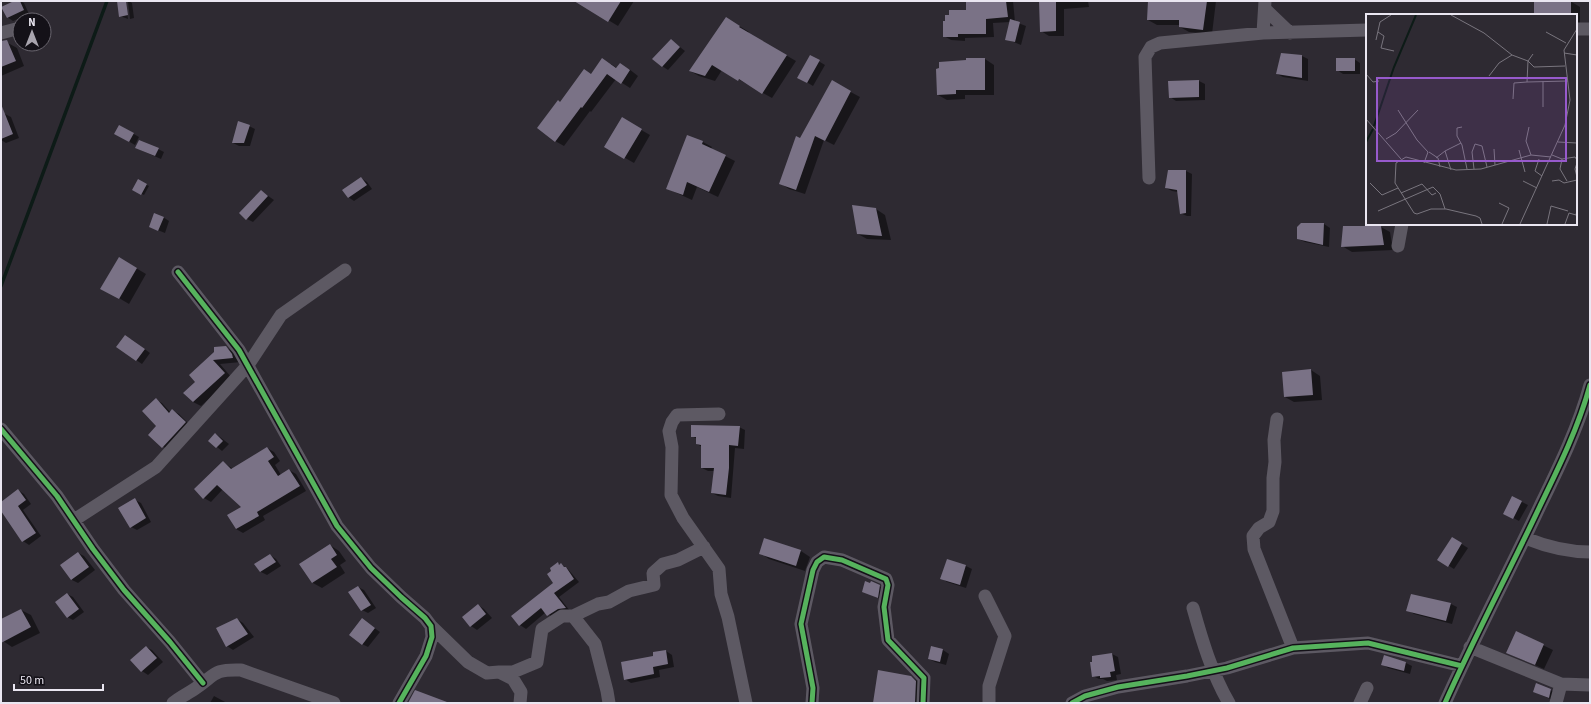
<svg xmlns="http://www.w3.org/2000/svg" width="1591" height="704" font-family="'Source Sans 3',sans-serif">
<rect width="100%" height="100%" fill="#2e2a32"/>
<path fill="#0007" d="M16,1H20L24,3L29,14L13,21L7,17Z
M118,1H129L132,3L134,18L130,19L128,2H126L128,19L120,16Z
M588,1H634L618,26L585,6Z
M967,1H1013L1015,22L1026,26L1021,45L1006,39L1010,22L993,23L994,37L965,38V41L951,40L944,36L967,11Z
M1040,1H1088L1089,7L1064,9V36H1049L1041,31Z
M1149,1H1216L1212,34L1189,32L1180,27V25H1157L1148,20Z
M1570,1L1580,7V26H1576V15H1535Z
M736,24L749,32L748,33L796,61L772,98L722,70L715,81L699,76L690,71Z
M671,40L685,51L668,70L662,66Z
M8,43L17,48L24,66L1,76V45Z
M1281,54L1302,56L1308,59V81L1283,77L1277,74Z
M810,56L825,65L813,86L798,77Z
M985,59L994,65V95H965V99L947,100L938,95Z
M1354,59L1360,63V74H1343L1337,70Z
M611,64L617,68L629,69L638,76L630,88L616,79L591,112L590,111L564,146L555,141L560,103L592,75Z
M1199,81L1205,84V100L1176,101L1170,97Z
M832,82L860,97L834,145L824,140L805,194L789,189L780,183L801,139Z
M5,114L11,117L19,138L6,143L1,140V115Z
M622,119L650,135L634,163L606,147Z
M120,126L139,137L135,145L116,134Z
M249,126L255,129L250,146H239L233,143Z
M687,136L703,142L712,147L711,149L735,161L718,197L697,187L692,200L668,189Z
M136,148L158,149L164,152L161,159Z
M1169,171H1186L1192,174L1191,216H1187L1180,213L1178,192L1172,191L1166,188Z
M361,178L367,182L372,189L354,201L348,197Z
M138,181L149,186L144,195L133,190Z
M261,191L274,200L253,222L247,219Z
M876,209L885,215L891,240L867,239L858,234Z
M163,217L169,221L165,233L150,227Z
M1301,224H1324L1330,228L1329,247L1305,242L1298,239Z
M1381,227L1390,232L1393,250L1352,252L1342,246Z
M119,258L146,274L129,304L102,288Z
M131,339L150,353L142,364L117,347Z
M225,347L234,352L241,362L220,364L232,378L201,406L193,402L196,382L190,375Z
M1311,370L1320,376L1322,400L1294,402L1285,397Z
M156,400L162,403L171,413L173,411L179,414L191,426L169,451L149,435L157,426Z
M739,427L745,430L744,449L735,448L731,498L718,496L712,493L714,471H708L702,468V447L697,444V439L692,436Z
M216,434L229,444L222,451L217,447Z
M267,448L274,452L280,461L275,465L281,475L289,470L296,474L306,491L263,516L265,520L243,533L236,529L243,507L223,489L211,502L204,498L223,462L233,469Z
M18,490L24,494L31,504L23,510L41,536L29,545L23,541L1,510V503Z
M135,500L141,503L151,522L137,530L131,527Z
M1522,502L1528,505L1519,521L1504,513Z
M1452,538L1468,548L1454,569L1438,559Z
M765,539L801,551L810,557L805,571L769,559L760,553Z
M330,545L339,551L346,561L340,565L345,573L322,588L313,583L301,564Z
M78,553L84,556L95,570L78,583L72,580Z
M270,555L276,559L281,566L267,575L261,572L256,565Z
M947,560L966,566L972,569L966,588L947,582L941,578Z
M558,564L567,568L579,582L559,597L570,611L554,619L546,612L526,629L520,625L555,583L553,571Z
M879,586L885,589L883,600L863,591Z
M358,587L364,590L376,608L368,613L362,610Z
M67,594L73,597L84,612L73,620L67,617Z
M1451,604L1457,607L1452,624L1414,614L1408,610Z
M478,605L484,609L492,618L477,630L471,626Z
M21,610L31,615L40,633L12,647L3,641L1,638V620Z
M237,619L243,623L254,637L233,650L227,646Z
M362,619L380,632L368,647L362,644Z
M1516,632L1553,650L1544,669L1507,653Z
M146,647L152,650L163,662L148,675L142,671L132,660Z
M932,647L943,650L949,654L946,665L935,662L929,659Z
M666,651L672,655L674,667L659,670L660,677L631,683L625,679L654,657Z
M1112,654L1118,657L1121,674L1116,675L1117,680L1107,681L1103,679H1099L1093,676V657Z
M1406,663L1412,666L1410,674L1388,668L1382,664Z
M911,677L924,685L927,703H874Z
M1537,684L1557,693L1555,701L1534,692Z
M214,696L227,703H210Z
M643,702L645,703H627Z"/>
<g fill="none" stroke-linecap="round" stroke-linejoin="round">
<path stroke="#0d1b17" stroke-width="3.5" d="M1,286L107,1"/>
</g>
<path fill="#7a7286" d="M14,1H20L24,10L7,18L1,7Z
M117,1H126L128,15L119,17Z
M574,1H621L608,22Z
M966,1H1006L1008,17L986,19V34H958V37H943V21H945V15H949V10H966Z
M1039,1H1056V31L1040,32Z
M1148,1H1207L1203,30L1179,27V20H1147Z
M1534,1H1571V15H1534Z
M726,17L740,26L739,27L787,55L762,94L739,79L738,81L712,65L705,76L689,71Z
M1010,19L1020,22L1015,42L1005,40Z
M671,39L680,47L662,67L652,59Z
M7,40L16,61L1,67V41Z
M1281,53L1302,55V78L1276,74Z
M810,55L820,60L807,83L797,78Z
M602,58L616,68L620,63L630,70L621,84L607,74L582,108L581,107L555,142L537,128L558,100L560,102L584,69L591,74Z
M966,58H985V90H956V94L937,95L936,69L939,68V62L966,60Z
M1336,58H1355V71H1336Z
M832,80L851,91L825,141L815,136L796,190L779,184L796,136L800,138Z
M1199,80V97L1169,98L1168,81Z
M1,104L13,134L1,139Z
M622,117L642,129L624,159L604,147Z
M238,121L250,125L244,143H232Z
M119,125L134,133L129,142L114,134Z
M687,135L703,141L702,144L726,155L709,192L687,182L683,195L666,189Z
M139,140L159,148L155,156L135,148Z
M1168,170H1186V213L1180,214L1177,190L1165,188Z
M361,177L367,185L348,198L342,190Z
M138,179L147,184L141,195L132,190Z
M261,190L268,196L246,220L239,213Z
M852,205L876,208L882,236L857,234Z
M154,213L164,217L158,231L149,227Z
M1301,223H1324L1323,245L1297,239V227Z
M1343,226H1381L1384,245L1341,247Z
M119,257L137,268L119,299L100,289Z
M125,335L145,349L136,361L116,347Z
M226,346L232,354L233,358L213,360L225,373L193,402L183,393L195,382L189,375L214,352V347Z
M1311,369L1313,395L1284,397L1282,372Z
M156,398L169,413L172,409L186,422L162,448L148,435L156,426L142,411Z
M691,425L740,426L738,446L729,445V468L726,495L711,493L714,468H701V445L696,444V437H691Z
M215,433L223,441L216,448L208,441Z
M267,447L274,457L268,461L278,476L289,469L300,486L257,512L259,516L236,529L227,515L241,507L217,485L203,499L194,489L223,461L231,469Z
M18,489L26,500L18,506L36,533L22,542L1,511V502Z
M1512,496L1522,501L1513,519L1503,514Z
M135,498L146,518L130,528L118,508Z
M1452,537L1462,543L1448,567L1437,560Z
M764,538L801,550L796,566L759,554Z
M330,544L337,555L331,559L337,567L312,583L299,564Z
M78,552L89,567L71,580L60,565Z
M270,554L276,562L260,572L254,564Z
M947,559L966,565L960,585L940,579Z
M558,562L559,565L561,563L564,567H566L574,579L554,593L566,608L558,609L547,616L541,608L519,626L511,616L553,583L547,574L551,571L550,568Z
M865,581L870,583L871,581L880,585L878,598L862,592Z
M358,586L371,605L361,611L348,592Z
M67,593L79,609L67,618L55,602Z
M1411,594L1451,603L1446,621L1406,611Z
M478,604L486,614L470,627L462,617Z
M21,609L31,627L1,643V619Z
M237,618L248,634L226,647L216,628Z
M362,618L375,628L362,645L349,635Z
M1516,631L1544,644L1535,665L1506,653Z
M146,646L157,658L141,672L130,660Z
M931,646L943,649L940,662L928,659Z
M666,650L668,664L653,667L654,674L624,680L621,662L653,656V652Z
M1112,653L1115,671L1110,672L1111,677L1100,678V676L1092,677L1090,662H1092V656Z
M1384,655L1406,662L1404,671L1381,665Z
M878,670L911,676L916,681L915,703H873Z
M1536,683L1551,689L1549,698L1533,692Z
M415,690L447,702V703H408Z"/>
<g fill="none" stroke-linecap="round" stroke-linejoin="round">
<path stroke="#5d5963" stroke-width="13" d="M1265,1L1263,33L1367,30
M1265,9L1290,33
M1576,29H1590
M1,33L16,29
M1149,178L1145,57L1151,47L1160,43L1263,33
M1398,246L1402,224
M178,272L239,350L337,526L371,568L401,597L425,618L431,626L432,637L426,656L399,703
M719,414L677,415L672,422L669,431L672,447L671,495L683,518L719,569L721,594L728,617L746,703
M1277,419L1274,440L1275,462L1273,478V511L1269,522L1259,528L1253,536L1254,549L1293,648
M1,429L57,496L93,549L124,590L170,642L203,683
M74,520L156,467L248,365L281,315L345,270
M1525,538C1547,547 1567,552 1590,552
M985,596L1005,636L989,686V703
M1193,608C1202,640 1212,674 1229,703
M573,616L598,604L609,602L629,591L654,585L653,573L663,564L678,560L704,547
M431,626L468,662L487,673L499,672L513,679L521,692L520,703
M1470,647L1561,684L1590,685
M499,672H513L537,662L542,629L562,616H573L595,644L607,691L609,703
M173,703C180,697 189,693 196,688C216,674 214,669 241,670L334,703
M812,703L813,688L801,624L813,570L817,562L824,557L842,560L886,579L888,585L884,607L888,640L924,678L923,703
M1072,703L1085,696L1118,687L1187,676L1227,668L1293,648L1368,643L1462,666
M1360,703L1367,688
M1445,703C1475,636 1509,572 1540,506C1559,467 1579,426 1590,385
M1556,703L1561,684"/>
<g stroke="#141118" stroke-width="8">
<path id="cycleway" d="M178,272L239,350L337,526L371,568L401,597L425,618L431,626L432,637L426,656L399,703
M1,429L57,496L93,549L124,590L170,642L203,683
M812,703L813,688L801,624L813,570L817,562L824,557L842,560L886,579L888,585L884,607L888,640L924,678L923,703
M1072,703L1085,696L1118,687L1187,676L1227,668L1293,648L1368,643L1462,666
M1445,703C1475,636 1509,572 1540,506C1559,467 1579,426 1590,385"/>
</g>
<use href="#cycleway" stroke="#56b35d" stroke-width="5"/>
</g>
<g transform="translate(1366 14)">
<rect width="211" height="211" fill="#2e2a32"/>
<path fill="none" stroke="#0d1b17" stroke-width="2" d="M8,112L28,53L50,1M0,128L7,115"/>
<path fill="none" stroke="#79757e" stroke-width="1" d="M85,1L118,19L146,41L162,47L168,53L199,52M12,18L18,22L15,34L28,37M180,18L200,29M10,26L14,8L25,1M198,39L211,41M167,40L162,47L161,68L202,67M0,60L7,68L13,67M123,62L133,49L146,41M177,67V93M147,85L148,69L161,68M32,96L51,126L62,138L58,149M0,105L35,145M96,113L91,114V122L96,131L101,155M163,113L160,127L165,141M20,125L30,119L52,96M192,128L211,129M128,135L129,151M153,136L159,158M79,137L95,129M63,138L72,144L74,153M186,141L196,145L209,143L211,146M70,144L79,137L85,156M173,145L169,157L176,162M196,145L194,155L201,167M211,149L209,155L211,163M108,155L106,138L109,130L116,132L121,153M157,167L171,174M186,167L193,166L198,169L211,166M4,169L16,181L32,174M35,179L56,170L66,181L70,179M133,189L143,194L136,210M12,197L67,173L74,180L79,195M116,210L114,204L110,202L80,195H65L51,200L48,199L29,169L30,149L40,143L90,156L115,155L165,141L185,143M154,210L199,111L204,86L198,36L211,15M181,210L185,192L202,197M199,210L203,199L210,201L211,196"/>
<path fill="#975acc" fill-opacity="0.15" stroke="#975acc" stroke-width="2" d="M11,64H200V147H11Z"/>
<rect width="211" height="211" fill="none" stroke="#eae6f1" stroke-width="2"/>
</g>
<rect width="1591" height="704" fill="none" stroke="#eae6f1" stroke-width="4"/>
<g transform="translate(32 32)"><circle r="19" fill="#141118" stroke="#6a666f"/>
<path d="M0-3L7 15L0 10L-7 15Z" fill="#a8a4ae"/>
<text y="-6" font-size="11" font-weight="bold" text-anchor="middle" fill="#eae6f1">N</text>
</g>
<path d="M14 684v6h89v-6" fill="none" stroke="#eae6f1" stroke-width="2"/>
<text x="20" y="684" font-size="12" fill="#eae6f1" stroke="#141118" stroke-width="3" paint-order="stroke">50 m</text>
</svg>
